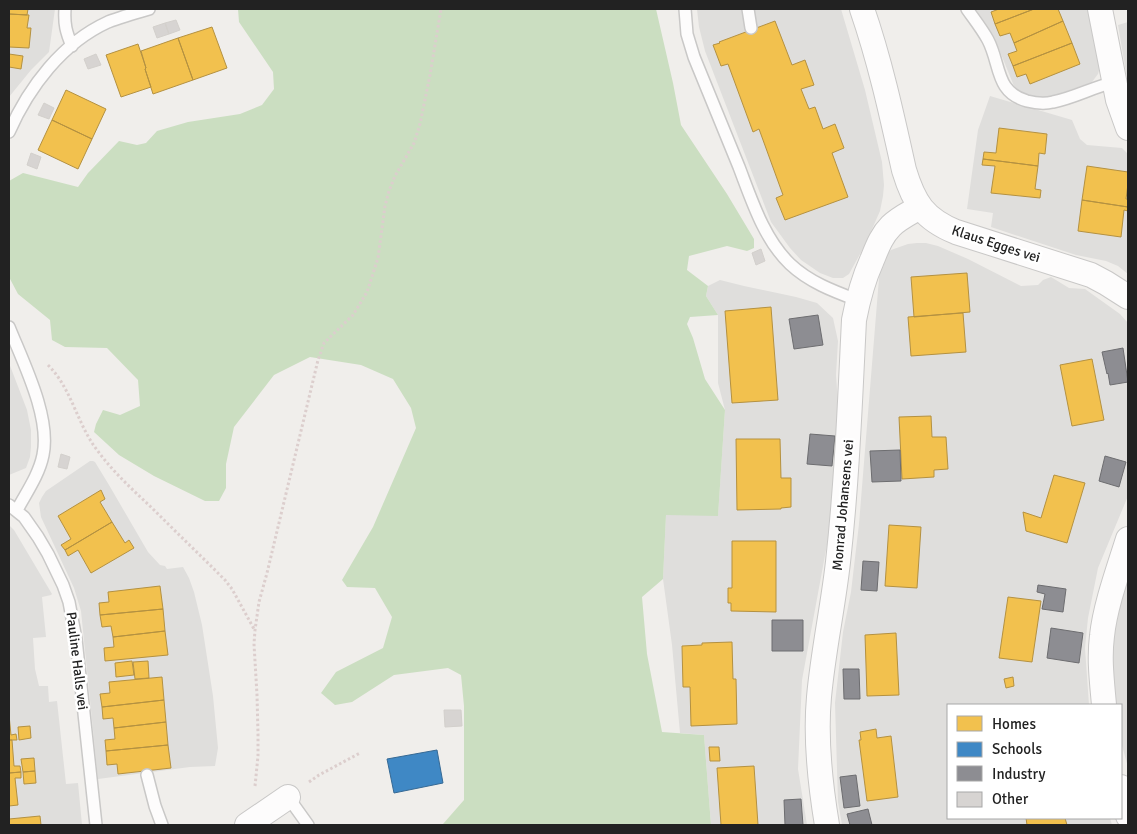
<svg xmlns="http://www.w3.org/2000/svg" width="1137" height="834" font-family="Signika,sans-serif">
<rect width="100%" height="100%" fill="#f0eeeb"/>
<path fill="#dfdedc" d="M9,9H55L49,52L31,70L9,97Z
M697,9H841L865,90L882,162L884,185L883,196L880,211L865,245L849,274L843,278H833L820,273L801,260L790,248L771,222L705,51L699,27Z
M974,9H1088L1092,22L1101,64L1098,74L1092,82L1048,98H1037L1023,95L1014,86L994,37Z
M1128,22V84L1118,25Z
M990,96L1072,120L1080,139L1087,145L1122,148L1128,154V274L1118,266L1106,261L1076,255L991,227L993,213L967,209L978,130Z
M917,243H926L938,246L968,259L1021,286L1038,285L1043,280L1051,277L1069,288L1085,289L1120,314L1128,323V496L1098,568L1088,618L1085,648L1089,705H948V818H1110L1112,825H842L838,802L835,703L843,632L851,592L859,524L880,266L884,256L891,250L908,244Z
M720,280L744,286L796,297L817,303L833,318L838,341L836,375L840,431L828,539L802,680L798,769L807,825H711L704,735L680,733L672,645L663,579L666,515H718L725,410L718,383V315L706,296L708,286Z
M9,363L27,410L31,430V447L30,457L26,468L9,475Z
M90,461H93L95,462L109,485L148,552L160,565L165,566L167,569L183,567L189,578L194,592L202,625L213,696L218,748L215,766L190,767L98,779L81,611L74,588L41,517L39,503L42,497L46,491Z
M9,525L14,530L52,594L51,595L42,597L46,637L33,638L35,669L39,686H48L49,702L57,701L66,784L78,783L82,825H9Z
M1128,580V767L1121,742V705H1114L1110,664L1116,616Z"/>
<path fill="#cbdec1" d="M238,9H656L673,83L681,125L727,194L754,239V248L747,251L727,246L689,256L687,270L708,286L706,296L718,315L690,317L687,324L693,338L705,379L725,410L718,516L666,515L663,579L642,597L647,654L662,732L704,735L711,825H438L443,824L464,800V706L461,675L448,668L394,675L352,702L335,705L321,693L336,672L383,648L392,617L375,588L347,587L342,580L373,527L416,428L411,408L393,379L361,365L310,357L274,375L234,427L226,464V488L219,501H205L154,476L119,455L94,432L96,424L103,410L120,415L140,406L138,380L107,348L65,347L52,340L50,320L18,294L9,277V181L23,173L78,187L88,173L119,141L137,145L146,143L157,131L188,122L240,114L262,105L274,89L273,72L239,22Z"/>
<path fill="#f2c14e" stroke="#b49141" d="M9,9H28L27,15L9,14Z
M999,9H1034L995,24L991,12Z
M1034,9H1058L1063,21L1014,43L1010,33L1000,36L995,24Z
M9,14L29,15L27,28H31L29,48L9,47Z
M775,21L792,65L805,60L814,85L801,89L809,109L815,107L823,129L835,124L844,148L832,153L848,197L785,220L776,198L783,195L759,129L753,132L728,64L721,66L713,45L720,43L719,42Z
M1063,21L1072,43L1013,66L1008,54L1017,51L1014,43Z
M212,27L227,68L193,80L178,38Z
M178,38L193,80L153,94L145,69L146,68L141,51Z
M1072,43L1080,64L1030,84L1026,74L1017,77L1013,66Z
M138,44L146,68L145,69L151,87L121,97L106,55Z
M9,54L23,56L21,69L9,67Z
M66,90L106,109L92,139L52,120Z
M52,120L92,139L78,169L38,150Z
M999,128L1047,134L1045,154L1039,153L1038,166L983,159L984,152L996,153Z
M983,159L1038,166L1035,189L1041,190L1040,198L991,193L995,166L982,165Z
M1087,166L1128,172V184L1126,199H1128V207L1082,200Z
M1082,200L1128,207V211L1124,210L1121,237L1078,231Z
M967,273L970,312L914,317L911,277Z
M771,307L778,400L732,403L725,311Z
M963,313L966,352L911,356L908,317Z
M1092,359L1104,420L1072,426L1060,365Z
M931,416L932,437H946L948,469L934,470V477L902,479L899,417Z
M736,439H780L781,478H791V507L781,508V509L737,510Z
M1054,475L1085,483L1067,543L1026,531L1023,512L1041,518Z
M101,490L105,499L100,502L112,522L65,550L61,545L71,539L58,516Z
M112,522L125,543L129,540L134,548L91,573L78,550L68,556L65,550Z
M889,525L921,527L917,588L885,586Z
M732,541H776V612L731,611V603H728V588H732Z
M160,586L163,609L100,615L99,603L109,602L108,592Z
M1008,597L1041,601L1032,662L999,658Z
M163,609L165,631L113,637L111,626L102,627L100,615Z
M165,631L168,655L105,661L104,648L114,647L113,637Z
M896,633L899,695L867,696L865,635Z
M732,642L733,679H736L737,724L691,726L690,687H683L682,646L702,645V643Z
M132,661L134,675L116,677L115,663Z
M148,661L149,678L135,679L133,662Z
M162,677L164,700L102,707L100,694L110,693L109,682Z
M1013,677L1014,686L1006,688L1004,679Z
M164,700L166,722L114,728L113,718L103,719L102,707Z
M9,715L11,735L16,734L17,740H9Z
M166,722L168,745L106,751L105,740L115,739L114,728Z
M30,726L31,738L19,740L18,727Z
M876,729L877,738L891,736L898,797L867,801L859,740H861L860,732Z
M9,740H12L14,766H20L21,772L9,773Z
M168,745L171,768L118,774L117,764L107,765L106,751Z
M709,747H719L720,761H710Z
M34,758L35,771L23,772L21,759Z
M754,766L758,825H721L717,768Z
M35,771L36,783L24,784L23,772Z
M21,772V778H15L18,805L9,806V773Z
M40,816L41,825H9V819Z
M1026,818H1065L1067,825H1027Z"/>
<path fill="#3f88c5" stroke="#366994" d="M437,750L443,783L394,793L387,759Z"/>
<path fill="#8d8d92" stroke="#6d6d70" d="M818,315L823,345L794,349L789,319Z
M1123,348L1128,382L1110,385L1108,373L1107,374L1102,352Z
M810,434L835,436L832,466L807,464Z
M900,450L901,481L872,482L870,451Z
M1105,456L1126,462L1119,487L1099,481Z
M863,561L879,562L877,591L861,590Z
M1038,585L1066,589L1063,612L1042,609L1045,594L1037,592Z
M772,620H803V651H772Z
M1051,628L1083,633L1079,663L1047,658Z
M843,669H859L860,699H844Z
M856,775L860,806L844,808L840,777Z
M801,799L803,825H785L784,800Z
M868,809L872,825H850L847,814Z"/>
<path fill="#d7d4d2" stroke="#d3d0cc" d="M176,20L180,30L169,34L165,23Z
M165,23L169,34L157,38L153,27Z
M96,54L101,65L88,69L84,59Z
M44,103L54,108L49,119L38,115Z
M31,153L41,157L37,169L27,165Z
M761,249L765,261L756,265L752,253Z
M61,454L70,457L67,469L58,467Z
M444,710H461L462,726L445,727Z"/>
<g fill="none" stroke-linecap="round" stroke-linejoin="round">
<g stroke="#c9c8c7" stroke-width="14">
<path id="lane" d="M65,9C64,24 66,32 72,46
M685,9L687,34L694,57C709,94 724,131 739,167C752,201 764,239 790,264C809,282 833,291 857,300
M748,9L751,28
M967,9C974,19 982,29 988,40C1001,65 995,92 1027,101C1035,103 1045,104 1053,102C1074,98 1093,87 1115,82
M9,132C29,87 62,43 108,22C121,17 135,13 149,9
M9,327C23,362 51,417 43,455C39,475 26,493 17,510
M9,505L24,517L38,537L48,554L63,585L69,602L76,639L96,825
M147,775L155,806L162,825
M288,797L308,825"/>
</g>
<g stroke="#c9c8c7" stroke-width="26">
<path id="street" d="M862,9C880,61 892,116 904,170C914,203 924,219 956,232L1091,275L1106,283L1128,297
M1100,9L1118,100L1128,128
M1104,705C1102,682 1099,659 1102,636C1105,606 1119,568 1128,539
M1121,787L1128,816
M247,825L288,797
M827,825C820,783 815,740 819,697C823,652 833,607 838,562C847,481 850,401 854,320C858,299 863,280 872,260C877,248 881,236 891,226C899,218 910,213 920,207"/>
</g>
<path stroke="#dccecd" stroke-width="3" stroke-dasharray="2.5 2.5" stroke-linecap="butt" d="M48,365C72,389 77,424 97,450C113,472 133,490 152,508C176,532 201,556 225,580L232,589L254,629
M309,782L319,775L360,753
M255,786L258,756V734L257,695L254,644L255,630L259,602L267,573L318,360L324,343L353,315L367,292L378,258L385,206L389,191L395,176L414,143L420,124L430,75L441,9"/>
<use href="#lane" stroke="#fdfcfc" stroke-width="11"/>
<use href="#street" stroke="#fdfcfc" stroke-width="24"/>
</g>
<g text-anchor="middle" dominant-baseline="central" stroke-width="5" stroke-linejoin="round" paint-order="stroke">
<g font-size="14" fill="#222" stroke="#fff">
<text transform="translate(996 244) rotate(18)">Klaus Egges vei</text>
<text transform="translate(843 505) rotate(-85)">Monrad Johansens vei</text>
<text transform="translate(77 661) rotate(83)">Pauline Halls vei</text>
</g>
</g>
<rect width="1137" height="834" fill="none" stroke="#222222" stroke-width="20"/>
<rect x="947" y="704" width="175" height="115" fill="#ffffff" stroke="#a7a7a7"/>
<rect x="957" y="716" width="25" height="15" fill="#f2c14e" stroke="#a7a7a7"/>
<text x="992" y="729" font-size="15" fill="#222222">Homes</text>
<rect x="957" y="742" width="25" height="15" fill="#3f88c5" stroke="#a7a7a7"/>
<text x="992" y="754" font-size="15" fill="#222222">Schools</text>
<rect x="957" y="766" width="25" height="15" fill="#8d8d92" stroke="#a7a7a7"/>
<text x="992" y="779" font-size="15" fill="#222222">Industry</text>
<rect x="957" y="792" width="25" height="15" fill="#d7d4d2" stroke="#a7a7a7"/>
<text x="992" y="804" font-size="15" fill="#222222">Other</text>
</svg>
